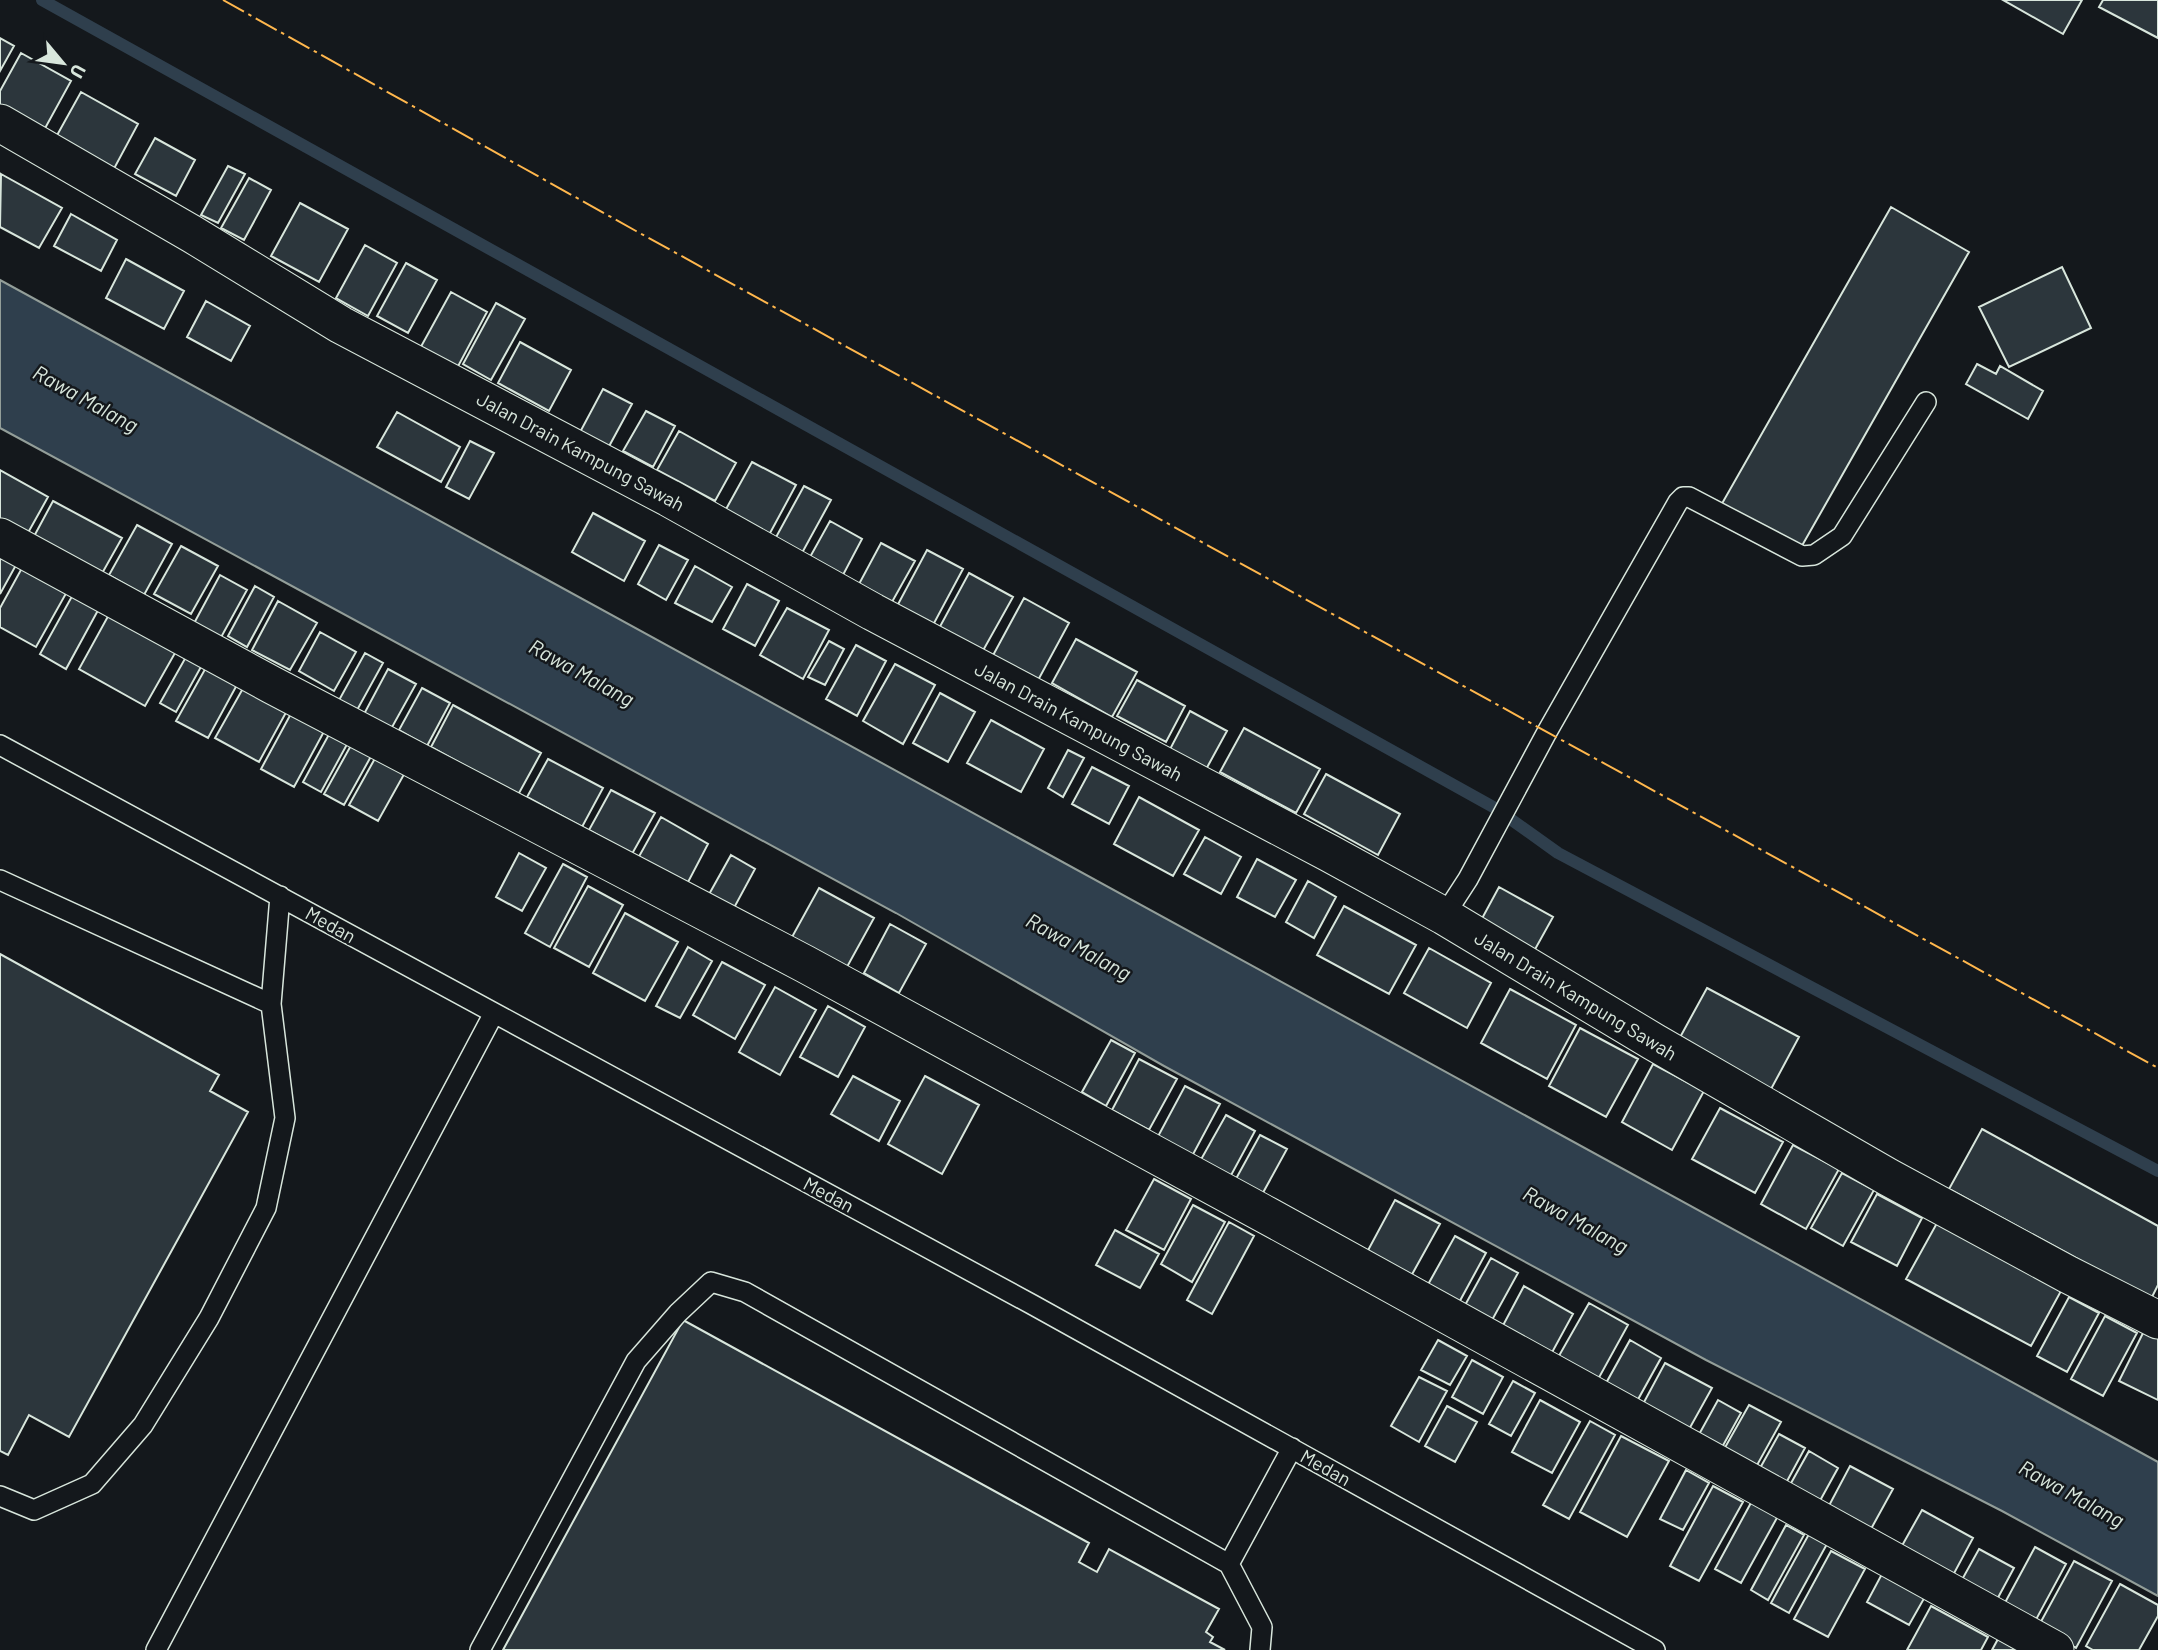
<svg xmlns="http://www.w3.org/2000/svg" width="2158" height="1650" font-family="Barlow,sans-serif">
<rect width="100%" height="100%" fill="#14181c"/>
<path fill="#2f3f4d" stroke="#939e99" stroke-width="2" d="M0,280L2158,1462V1596L2002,1511L1706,1360L1164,1066L896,913L0,428Z"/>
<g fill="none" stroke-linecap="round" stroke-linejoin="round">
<path stroke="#2f3f4d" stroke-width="12" d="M42,0L1495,808L1558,853L2158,1171"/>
</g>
<path fill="#2c363c" stroke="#d8e6dc" stroke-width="2" d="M2003,0H2082L2063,34Z
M2103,0H2158V38L2099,7Z
M0,38L14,46L0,71Z
M21,53L71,81L43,132L0,109V91Z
M81,92L138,124L109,178L51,146Z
M155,138L195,160L176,196L135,174Z
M228,166L245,174L218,223L201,215Z
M1,174L62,208L39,248L0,227Z
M249,178L271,190L244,240L221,228Z
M300,203L348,229L319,282L271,256Z
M1891,207L1969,252L1799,551L1720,507Z
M71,214L117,240L101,271L54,246Z
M365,245L397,263L368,316L336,298Z
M126,259L184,291L164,329L106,298Z
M406,263L437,280L408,333L377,316Z
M2062,267L2091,328L2009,367L1979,307Z
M451,292L487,312L455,372L418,352Z
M206,301L250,326L231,361L187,337Z
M496,303L525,319L491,380L463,364Z
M520,342L571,370L549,411L498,383Z
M1977,364L1996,374L2000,366L2043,391L2028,419L1966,384Z
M603,389L632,404L607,450L579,434Z
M646,411L675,426L653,467L623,451Z
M397,412L460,447L441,482L377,447Z
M679,431L736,463L715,501L657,470Z
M470,441L494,453L469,499L446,487Z
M752,462L796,485L769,535L725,511Z
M0,470L48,497L24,540L0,527Z
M804,486L831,500L802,553L775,539Z
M53,501L122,538L100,577L32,540Z
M593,513L645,541L624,581L572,552Z
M830,521L862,539L843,575L810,557Z
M137,525L172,544L144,595L109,575Z
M881,543L915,561L892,602L859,584Z
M0,545L21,556L0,594Z
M659,545L688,560L666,600L638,584Z
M181,546L218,566L191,614L154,594Z
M927,550L963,569L932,627L896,608Z
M28,557L73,581L36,647L0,627V608Z
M695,566L732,587L712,622L675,603Z
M969,573L1013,597L980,656L937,632Z
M220,575L247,590L219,641L192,627Z
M747,584L779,601L755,646L723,629Z
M255,586L274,597L247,647L228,636Z
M76,589L102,603L66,669L40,654Z
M1024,598L1069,623L1036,684L991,659Z
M278,601L317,623L290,670L252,650Z
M787,608L829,630L803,679L760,655Z
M112,609L179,646L145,706L79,669Z
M320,632L356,652L334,691L299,671Z
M1076,639L1137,672L1112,717L1052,683Z
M829,641L844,649L825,685L808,677Z
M856,645L886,661L857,716L826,699Z
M191,648L207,656L176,712L160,703Z
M365,653L383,663L356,712L338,702Z
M213,655L244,672L208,738L176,721Z
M895,664L935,685L903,744L863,721Z
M388,669L416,684L391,729L364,714Z
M1137,680L1185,706L1166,742L1117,716Z
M246,683L289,707L259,762L215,738Z
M422,688L450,703L427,746L399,730Z
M940,693L975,712L948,762L913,743Z
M453,705L541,753L518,795L431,747Z
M294,708L327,726L294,787L261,769Z
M1190,711L1227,731L1204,773L1168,753Z
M991,720L1044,749L1021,792L967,763Z
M333,727L351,737L321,792L303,782Z
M1244,728L1320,769L1296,813L1220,772Z
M354,740L374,751L344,805L324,794Z
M1068,750L1084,758L1063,797L1048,788Z
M378,753L407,769L378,821L349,805Z
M548,759L603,788L582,827L527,797Z
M1092,767L1129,786L1109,824L1072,804Z
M1326,774L1400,814L1378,855L1304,814Z
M611,790L655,813L632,854L589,830Z
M1139,797L1199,830L1173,876L1114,844Z
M661,817L708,844L686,886L637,860Z
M1205,837L1241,857L1221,894L1184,874Z
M519,853L546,868L522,911L496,897Z
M731,855L755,869L728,919L703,905Z
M1257,859L1296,880L1275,917L1237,897Z
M563,864L587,877L550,947L525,933Z
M1308,881L1336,897L1314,938L1286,922Z
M588,886L623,905L589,967L554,948Z
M1499,887L1553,917L1533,953L1479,924Z
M819,888L874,918L847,967L792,937Z
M1344,906L1416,945L1389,994L1317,955Z
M625,913L678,942L645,1001L593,973Z
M890,924L926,944L899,993L864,973Z
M688,947L712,961L680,1018L656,1006Z
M1429,948L1491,983L1467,1028L1404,993Z
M0,954L219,1075L210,1091L248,1112L69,1437L29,1415L8,1455L0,1451Z
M722,962L765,985L735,1039L693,1015Z
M775,987L816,1010L780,1075L739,1052Z
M1707,988L1799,1037L1770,1091L1678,1041Z
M1510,989L1576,1025L1547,1079L1481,1043Z
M828,1006L865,1027L838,1077L800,1057Z
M1580,1028L1638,1059L1606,1117L1549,1086Z
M1111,1040L1135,1053L1106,1106L1082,1092Z
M1139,1059L1177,1079L1149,1130L1112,1110Z
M1653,1064L1704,1091L1672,1150L1622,1122Z
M853,1076L900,1101L879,1141L831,1114Z
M925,1076L979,1105L942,1174L888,1144Z
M1185,1086L1220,1104L1190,1160L1155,1142Z
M1720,1108L1783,1142L1755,1193L1692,1159Z
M1226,1115L1255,1131L1229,1179L1199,1163Z
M1982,1129L2158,1226V1285L2151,1299L1949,1189Z
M1260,1135L1287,1149L1259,1200L1232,1186Z
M1793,1145L1839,1169L1806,1229L1761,1204Z
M1842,1173L1874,1190L1843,1246L1811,1228Z
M1154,1179L1191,1199L1164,1250L1126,1230Z
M1877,1194L1922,1218L1897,1266L1851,1242Z
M1395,1200L1440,1224L1410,1278L1366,1254Z
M1193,1205L1225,1222L1192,1282L1161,1264Z
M1229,1222L1254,1236L1212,1314L1187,1300Z
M1937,1223L2061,1291L2031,1346L1906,1279Z
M1115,1230L1159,1254L1140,1288L1096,1265Z
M1455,1236L1486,1253L1456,1308L1425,1290Z
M1491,1258L1518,1273L1491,1322L1464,1307Z
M1524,1286L1573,1314L1549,1358L1500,1331Z
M2069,1297L2099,1313L2067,1372L2037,1356Z
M1589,1303L1628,1325L1596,1383L1556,1361Z
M2105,1316L2137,1333L2103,1396L2071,1379Z
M683,1320L1089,1543L1079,1562L1097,1572L1109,1549L1219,1609L1206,1632L1213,1637L1210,1642L1225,1650H503Z
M2144,1331L2158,1338V1400L2119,1381Z
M1438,1340L1467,1356L1450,1385L1421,1370Z
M1630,1340L1661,1358L1631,1412L1600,1394Z
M1472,1360L1503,1377L1483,1414L1452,1397Z
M1665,1363L1712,1388L1682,1442L1636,1417Z
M1419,1377L1447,1391L1419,1442L1391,1426Z
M1513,1381L1535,1393L1511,1436L1489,1424Z
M1540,1400L1580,1422L1552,1473L1512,1452Z
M1718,1400L1741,1413L1715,1460L1692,1447Z
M1749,1405L1781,1422L1751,1476L1719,1458Z
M1447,1406L1477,1422L1455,1462L1425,1446Z
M1590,1421L1615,1435L1569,1519L1543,1505Z
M1779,1434L1805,1448L1780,1494L1754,1479Z
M1621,1436L1669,1461L1627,1537L1580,1512Z
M1809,1451L1838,1468L1816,1508L1786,1492Z
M1850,1466L1893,1489L1866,1538L1824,1515Z
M1686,1470L1709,1483L1683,1530L1660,1519Z
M1713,1486L1743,1502L1699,1581L1670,1566Z
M1752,1501L1778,1516L1741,1583L1715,1569Z
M1922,1510L1973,1538L1951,1579L1899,1551Z
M1786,1525L1804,1535L1768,1600L1751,1590Z
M1809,1534L1827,1544L1789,1613L1771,1603Z
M2035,1547L2066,1564L2032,1627L2001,1610Z
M1979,1549L2014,1568L1994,1605L1959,1585Z
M1831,1551L1865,1569L1828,1637L1794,1619Z
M2074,1561L2112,1581L2076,1648L2038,1627Z
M1883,1572L1926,1595L1909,1625L1867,1602Z
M2120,1584L2158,1605V1616L2139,1650H2093L2086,1646Z
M1931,1606L1988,1637L1981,1650H1907Z
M1998,1639L2017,1650H1992Z"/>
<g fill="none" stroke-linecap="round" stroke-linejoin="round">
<g stroke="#d8e6dc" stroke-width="22">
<path id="service" d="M0,745L1033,1305L1655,1650
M0,880L271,1004
M1444,916L1468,879L1547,732L1678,502L1683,497H1689L1802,556L1814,555L1842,536L1926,402
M0,1496L34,1510L92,1484L143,1425L209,1318L266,1208L285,1118L271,1004L280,896
M1229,1564L1292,1448
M156,1650L494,1013
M480,1650L636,1361L678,1313L711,1282L745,1292L1229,1564L1262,1627L1260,1650"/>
</g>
<g stroke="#d8e6dc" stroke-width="39">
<path id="minor" d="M0,123L192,234L341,325L669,498L873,612L1329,853L1444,916L1654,1042L1888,1177L2067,1274L2158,1320
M0,537L272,685L805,964L1268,1216L2055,1650"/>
</g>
<use href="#service" stroke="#14181c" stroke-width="19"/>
<use href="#minor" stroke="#14181c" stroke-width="37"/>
<path stroke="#ffb74d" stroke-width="2" stroke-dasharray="24 5 3.5 5" stroke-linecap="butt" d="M223,0L636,231L2158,1068"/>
</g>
<g text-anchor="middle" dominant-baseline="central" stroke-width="5" stroke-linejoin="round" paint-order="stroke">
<g font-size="19" fill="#d8e6dc" stroke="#14181c">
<text transform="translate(581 451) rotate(28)">Jalan Drain Kampung Sawah</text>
<text transform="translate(1079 721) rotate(28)">Jalan Drain Kampung Sawah</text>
<text transform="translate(331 924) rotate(29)">Medan</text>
<text transform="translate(1576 995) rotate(31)">Jalan Drain Kampung Sawah</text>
<text transform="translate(829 1194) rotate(28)">Medan</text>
<text transform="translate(1326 1467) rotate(29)">Medan</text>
</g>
<g font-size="21" font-style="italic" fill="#d8e6dc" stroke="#14181c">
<text transform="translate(86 398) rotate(29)">Rawa Malang</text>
<text transform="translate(582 672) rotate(29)">Rawa Malang</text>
<text transform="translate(1079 946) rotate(29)">Rawa Malang</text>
<text transform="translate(1576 1219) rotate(29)">Rawa Malang</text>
<text transform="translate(2072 1493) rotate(29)">Rawa Malang</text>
</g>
</g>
<g transform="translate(63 63) rotate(119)" stroke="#14181c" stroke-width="5" paint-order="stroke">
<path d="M0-5L12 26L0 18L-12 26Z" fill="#d8e6dc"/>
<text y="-10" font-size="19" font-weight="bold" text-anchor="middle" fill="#d8e6dc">U</text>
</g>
</svg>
